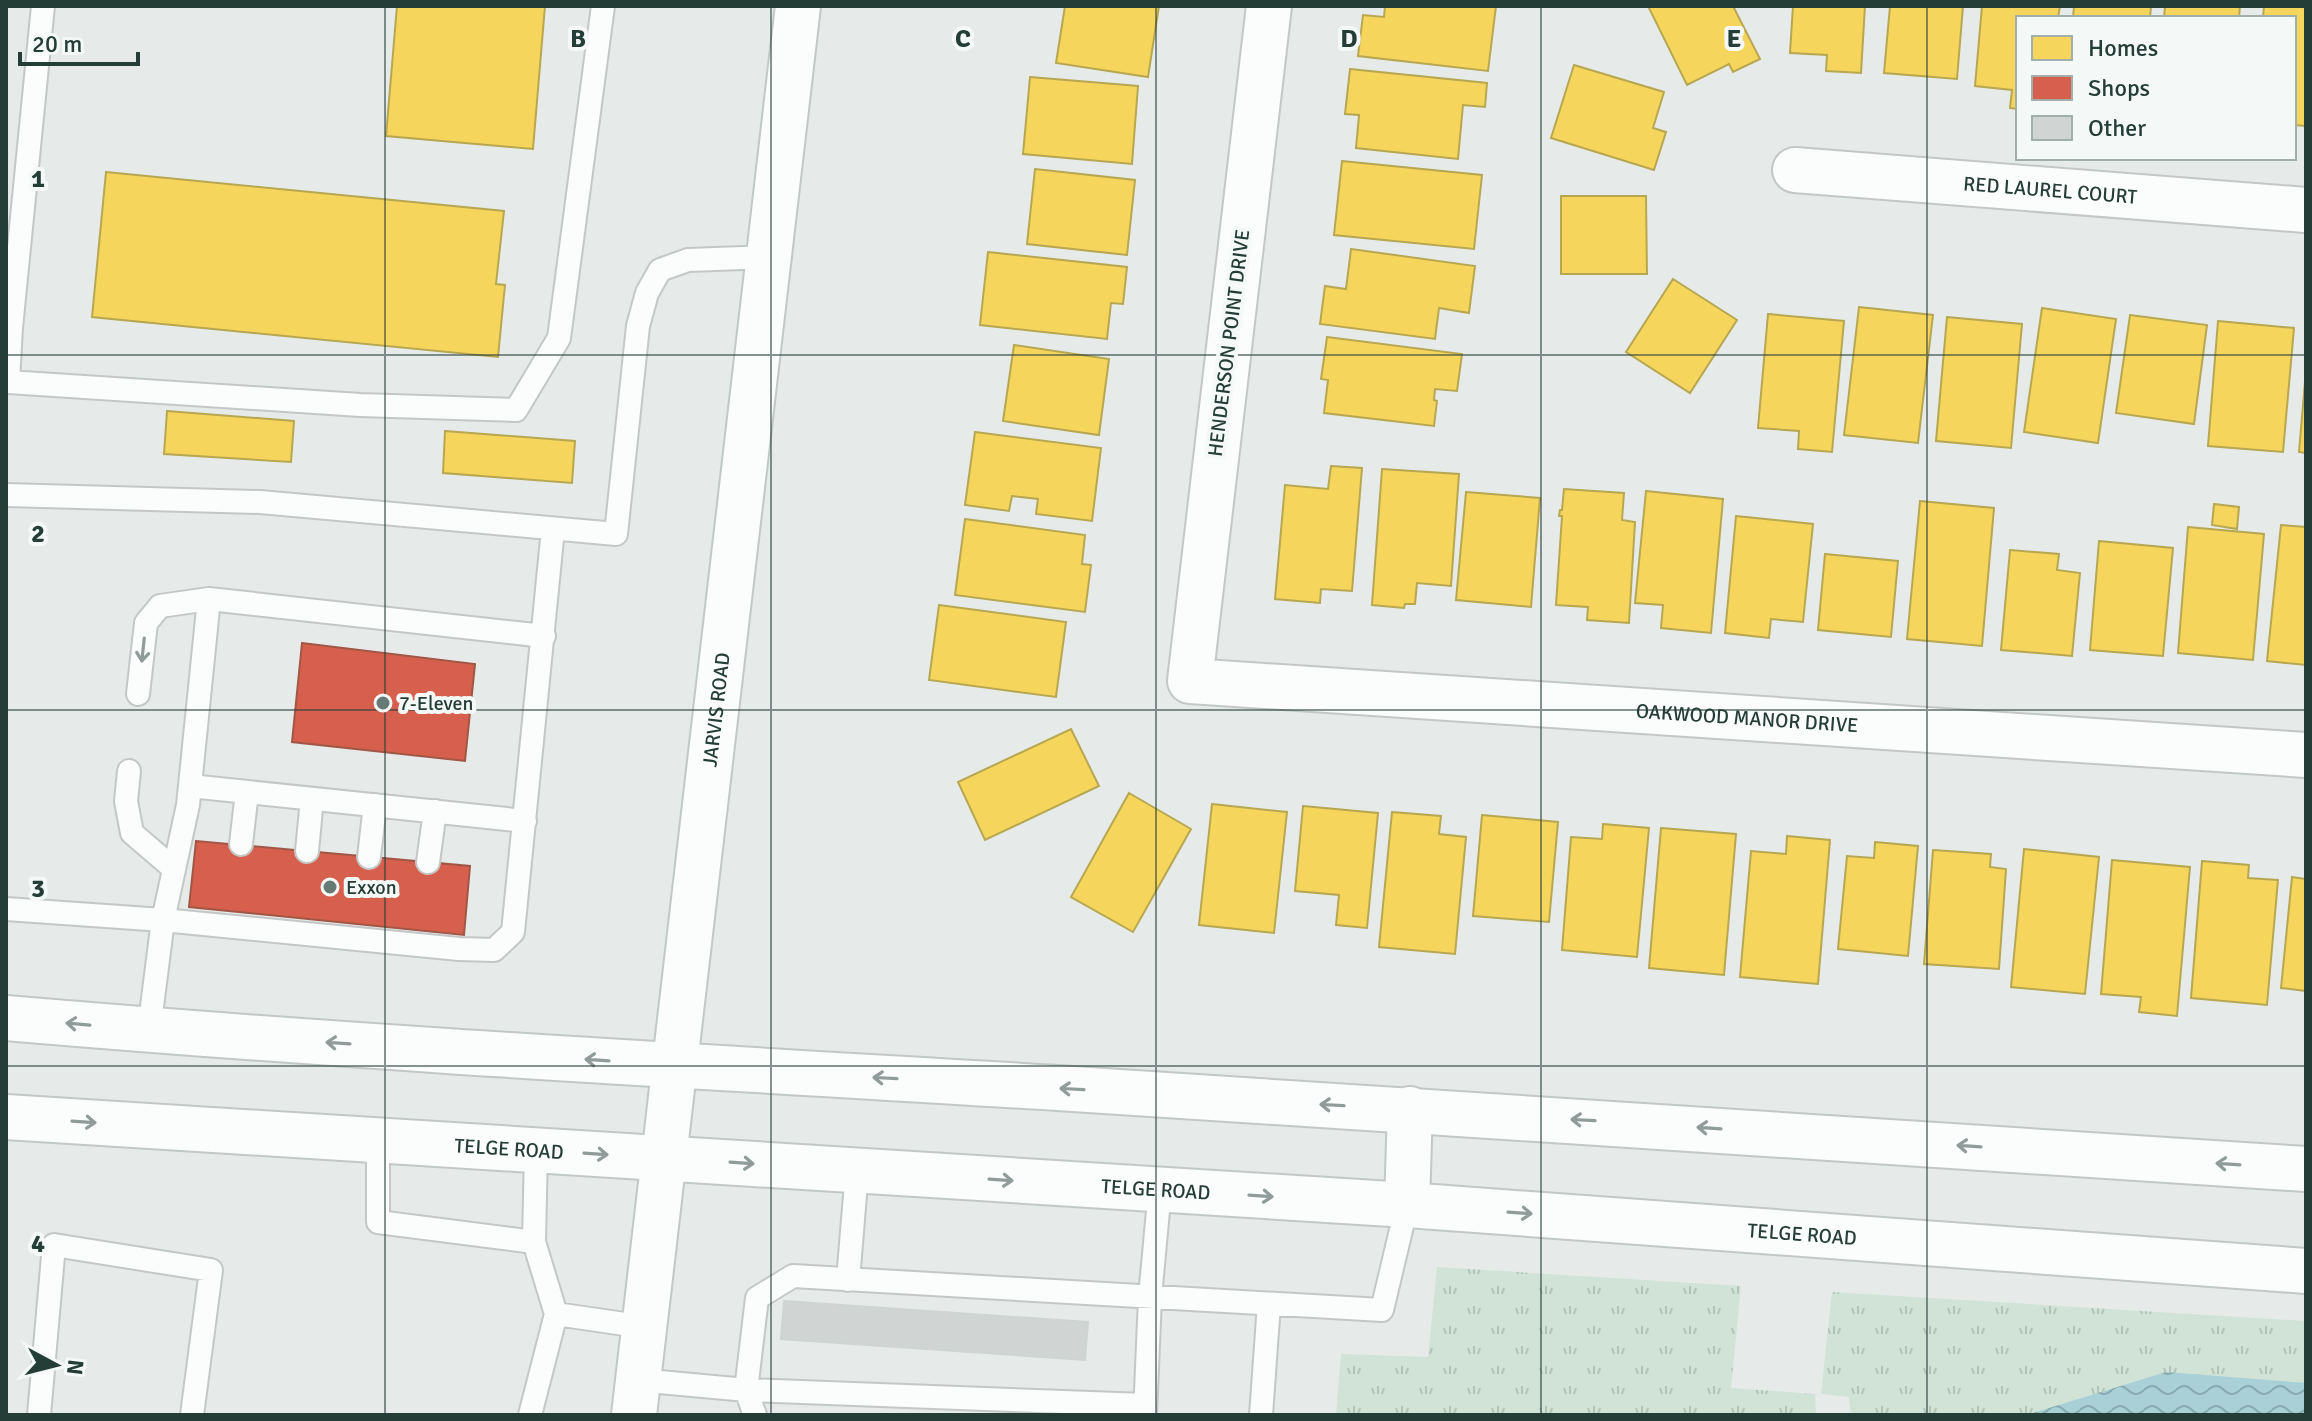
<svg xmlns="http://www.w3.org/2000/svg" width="2312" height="1421" font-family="Signika,sans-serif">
<defs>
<pattern id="grass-tufts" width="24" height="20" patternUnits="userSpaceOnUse" patternTransform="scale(2)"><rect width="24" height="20" fill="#d0e3d6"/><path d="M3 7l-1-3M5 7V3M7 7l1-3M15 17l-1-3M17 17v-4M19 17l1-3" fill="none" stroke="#b2c4b8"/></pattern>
<pattern id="water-waves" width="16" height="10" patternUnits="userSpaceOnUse" patternTransform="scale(2)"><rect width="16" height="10" fill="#a9d0d7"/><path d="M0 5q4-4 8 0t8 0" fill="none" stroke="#89aaaf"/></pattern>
</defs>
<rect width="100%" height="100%" fill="#e6ebe9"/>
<path fill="url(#grass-tufts)" d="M1437,1267L1741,1286L1731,1388L1815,1394L1816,1415H1336L1341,1354L1428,1357Z
M1832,1292L2306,1321V1415H1851L1849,1397L1821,1394Z"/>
<path fill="url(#water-waves)" d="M2166,1372L2306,1383V1415H2026Z"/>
<path fill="#f6d55c" stroke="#b7a751" stroke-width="2" d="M397,6H545L533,149L386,136Z
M1065,6H1159L1148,77L1056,63Z
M1385,6H1496L1488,71L1358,56L1363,15L1384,17Z
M1648,6H1733L1760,59L1733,72L1729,64L1687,85Z
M1793,6H1865L1861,73L1826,71L1827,55L1790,53Z
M1890,6H1963L1957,79L1884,73Z
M1982,6H2060L2058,18H2018V109L2010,108L2012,90L1975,86Z
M2074,6H2151L2150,18H2073Z
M2165,6H2240L2239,18H2164Z
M2264,6H2306V126L2294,125V18H2263Z
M1574,65L1664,92L1653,128L1666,132L1654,170L1551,138Z
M1350,69L1487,83L1485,107L1463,105L1458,159L1356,148L1359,115L1345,114Z
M1030,77L1138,86L1132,164L1023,154Z
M1342,161L1482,175L1474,249L1334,235Z
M1035,169L1135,180L1127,255L1027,244Z
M106,172L504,211L496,284L505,285L498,357L92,317Z
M1561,196H1646L1647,274H1561Z
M1351,249L1475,266L1469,313L1439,308L1435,339L1320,324L1325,286L1346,289Z
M988,252L1127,267L1123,304L1111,303L1107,339L980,325Z
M1673,279L1737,320L1690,393L1626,352Z
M1859,307L1933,315L1918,443L1844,435Z
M2042,308L2116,319L2098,443L2024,432Z
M1768,314L1844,321L1832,452L1798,449L1799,431L1758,428Z
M2130,315L2207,325L2194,424L2116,413Z
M1947,317L2022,324L2011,448L1936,441Z
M2218,321L2294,328L2283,452L2208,446Z
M1327,337L1462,354L1457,391L1435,389L1434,400L1437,401L1434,426L1324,413L1328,380L1321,379Z
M1014,345L1109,359L1099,435L1003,421Z
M2306,370V453L2299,452Z
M167,411L294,421L291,462L164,454Z
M445,431L575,441L572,483L443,473Z
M975,432L1101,448L1092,521L1036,514L1038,499L1012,496L1009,511L965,505Z
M1331,466L1362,468L1352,591L1321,589L1320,603L1275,599L1285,485L1328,489Z
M1382,469L1459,474L1451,586L1417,583L1415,604H1405L1404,608L1372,605Z
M1564,489L1624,493L1622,520L1635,522L1629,623L1587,620L1588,607L1556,605L1562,516H1559L1560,510H1562Z
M1646,491L1723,499L1711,633L1661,628L1663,605L1635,603Z
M1466,492L1540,498L1531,607L1456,600Z
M1920,501L1994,508L1982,646L1907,639Z
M2214,504L2239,507L2237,529L2212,525Z
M1736,516L1813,524L1803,622L1771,619L1769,638L1725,633Z
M965,519L1085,535L1082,564L1091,565L1085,612L955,595Z
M2281,525L2306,527V665L2267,661Z
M2188,527L2264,534L2253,660L2178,653Z
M2099,541L2173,548L2163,656L2090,650Z
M2010,550L2059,554L2057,570L2080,573L2072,656L2001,650Z
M1825,554L1898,561L1891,637L1818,630Z
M939,605L1066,622L1056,697L929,680Z
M1071,729L1099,786L985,840L958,782Z
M1129,793L1191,829L1133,932L1071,897Z
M1212,804L1287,812L1274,933L1199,925Z
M1303,806L1378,813L1367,928L1336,925L1339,895L1295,891Z
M1392,812L1441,816L1439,834L1466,837L1455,954L1379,947Z
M1482,815L1558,822L1549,922L1473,916Z
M1603,824L1649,828L1637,957L1562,950L1571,837L1602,839Z
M1661,828L1736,834L1724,975L1649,968Z
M1787,836L1830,840L1818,984L1740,977L1751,851L1786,854Z
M1875,842L1918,846L1908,956L1838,949L1847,856L1874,858Z
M2024,849L2099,857L2085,994L2011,987Z
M1933,850L1991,854L1990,867L2006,869L1999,969L1924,964Z
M2112,860L2190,867L2177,1016L2139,1012L2141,997L2101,994Z
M2202,861L2249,865L2248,878L2278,880L2267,1005L2191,998Z
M2292,877L2306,879V991L2281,988Z"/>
<path fill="#d6604d" stroke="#a15646" stroke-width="2" d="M302,643L475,664L465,761L292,742Z
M196,841L470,866L464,935L189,907Z"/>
<path fill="#d0d4d3" stroke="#ced4d2" stroke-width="2" d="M784,1301L1088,1322L1085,1360L781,1339Z"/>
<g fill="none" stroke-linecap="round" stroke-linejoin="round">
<g stroke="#c3c8c6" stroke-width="26">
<path id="lane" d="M43,6L11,328L8,382L360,405L516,410L559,338L603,6
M6,495L260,502L616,534L638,326L647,293L660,270L688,260L769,257
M138,694L146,623L160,606L209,599
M129,771L126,801L132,833L174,869
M190,786L525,821
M241,844L247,792
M307,851L312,799
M369,857L375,805
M428,862L435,811
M6,909L163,920L459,949L494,950L513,932L553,529
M149,1030L163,920L188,805L209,599L544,636
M378,1141V1222L534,1242L556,1314
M534,1242L536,1150
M848,1280L857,1171
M638,1380L746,1390L757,1298L793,1276L1382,1310L1407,1205
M39,1415L54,1245L211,1270L192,1415
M530,1415L556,1314L645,1327
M755,1415L746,1390L1145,1405
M1145,1415L1150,1297L1160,1189
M1261,1415L1269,1304"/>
</g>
<g stroke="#c3c8c6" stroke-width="48">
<g id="street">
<path id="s1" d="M1269,6L1190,681L2306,755"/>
<path id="s2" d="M1795,170L2306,210"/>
</g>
</g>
<g stroke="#c2c8c6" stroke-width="48">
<g id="secondary">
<path d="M6,1018C356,1048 707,1067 1058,1088C1474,1113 1890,1141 2306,1169"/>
<path id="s3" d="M6,1117L1407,1205L2306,1271"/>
<path d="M1407,1205L1410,1109"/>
<path id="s4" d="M634,1415L798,6"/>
</g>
</g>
<use href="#lane" stroke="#fbfcfc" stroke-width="22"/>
<use href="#street" stroke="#fbfcfc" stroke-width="44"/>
<use href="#secondary" stroke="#fbfcfc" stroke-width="44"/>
</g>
<defs><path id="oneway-shaft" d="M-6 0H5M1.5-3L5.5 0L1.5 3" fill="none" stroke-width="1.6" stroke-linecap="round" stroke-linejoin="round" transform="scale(2)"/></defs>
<g stroke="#909c9a">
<use href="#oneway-shaft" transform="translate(143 650) rotate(96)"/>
<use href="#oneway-shaft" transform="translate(78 1024) rotate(-175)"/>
<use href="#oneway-shaft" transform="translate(338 1043) rotate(-176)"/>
<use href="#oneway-shaft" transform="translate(597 1060) rotate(-176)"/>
<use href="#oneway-shaft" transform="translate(885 1078) rotate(-177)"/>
<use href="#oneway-shaft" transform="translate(1072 1089) rotate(-177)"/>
<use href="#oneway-shaft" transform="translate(1332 1105) rotate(-177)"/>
<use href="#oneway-shaft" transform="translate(1583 1120) rotate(-177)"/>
<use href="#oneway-shaft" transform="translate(84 1122) rotate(4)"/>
<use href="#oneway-shaft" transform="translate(1709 1128) rotate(-176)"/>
<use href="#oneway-shaft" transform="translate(1969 1146) rotate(-176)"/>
<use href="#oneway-shaft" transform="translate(596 1154) rotate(4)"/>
<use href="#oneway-shaft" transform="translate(742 1163) rotate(4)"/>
<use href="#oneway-shaft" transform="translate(2228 1164) rotate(-176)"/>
<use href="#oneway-shaft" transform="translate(1001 1180) rotate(4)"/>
<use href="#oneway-shaft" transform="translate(1261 1196) rotate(4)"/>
<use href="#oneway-shaft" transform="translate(1520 1213) rotate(4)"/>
</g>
<path fill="none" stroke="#243d37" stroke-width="2" stroke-opacity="0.55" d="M385,6V1415M771,6V1415M1156,6V1415M1541,6V1415M1927,6V1415M6,355H2306M6,710H2306M6,1066H2306"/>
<g fill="#687a75" stroke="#f4f9f7" stroke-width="3">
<circle cx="383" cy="703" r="8"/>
<circle cx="330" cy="887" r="8"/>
</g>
<g text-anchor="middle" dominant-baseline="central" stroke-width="8" stroke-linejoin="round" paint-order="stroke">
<g font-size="20" fill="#243d37" stroke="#f4f9f7">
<text stroke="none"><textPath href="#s2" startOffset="256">RED LAUREL COURT</textPath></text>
<text transform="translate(1229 343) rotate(-83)">HENDERSON POINT DRIVE</text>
<text stroke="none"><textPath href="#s4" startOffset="710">JARVIS ROAD</textPath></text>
<text stroke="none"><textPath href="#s1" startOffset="1238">OAKWOOD MANOR DRIVE</textPath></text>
<text stroke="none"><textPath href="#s3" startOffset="504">TELGE ROAD</textPath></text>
<text stroke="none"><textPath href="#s3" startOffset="1152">TELGE ROAD</textPath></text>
<text stroke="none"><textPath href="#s3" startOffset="1800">TELGE ROAD</textPath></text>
</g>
<g font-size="20" fill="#243d37" stroke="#f4f9f7" text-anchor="start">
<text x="399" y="703">7-Eleven</text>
<text x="346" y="887">Exxon</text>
</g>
</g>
<g font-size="26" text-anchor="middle" font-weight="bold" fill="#243d37" stroke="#f4f9f7" stroke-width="8" stroke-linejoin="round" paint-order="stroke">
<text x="578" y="47">B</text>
<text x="963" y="47">C</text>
<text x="1349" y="47">D</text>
<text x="1734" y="47">E</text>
<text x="38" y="187">1</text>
<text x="38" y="542">2</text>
<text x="38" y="897">3</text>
<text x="38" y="1252">4</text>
</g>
<rect width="2312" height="1421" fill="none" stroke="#243d37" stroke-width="16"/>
<rect x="2016" y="16" width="280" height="144" fill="#f4f9f7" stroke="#a1aeaa" stroke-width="2"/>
<rect x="2032" y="36" width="40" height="24" fill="#f6d55c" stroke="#a1aeaa" stroke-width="2"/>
<text x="2088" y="56" font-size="24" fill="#243d37">Homes</text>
<rect x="2032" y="76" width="40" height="24" fill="#d6604d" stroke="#a1aeaa" stroke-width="2"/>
<text x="2088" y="96" font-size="24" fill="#243d37">Shops</text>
<rect x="2032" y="116" width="40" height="24" fill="#d0d4d3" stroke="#a1aeaa" stroke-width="2"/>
<text x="2088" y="136" font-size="24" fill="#243d37">Other</text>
<g transform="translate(56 1365) rotate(97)" stroke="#f4f9f7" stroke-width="6" paint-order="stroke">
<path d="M0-6L14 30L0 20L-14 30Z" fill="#243d37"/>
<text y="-12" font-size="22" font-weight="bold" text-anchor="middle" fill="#243d37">N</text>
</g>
<path d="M20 52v12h118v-12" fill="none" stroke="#243d37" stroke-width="4"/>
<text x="32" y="52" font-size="24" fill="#243d37" stroke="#f4f9f7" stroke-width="6" paint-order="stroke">20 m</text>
</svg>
